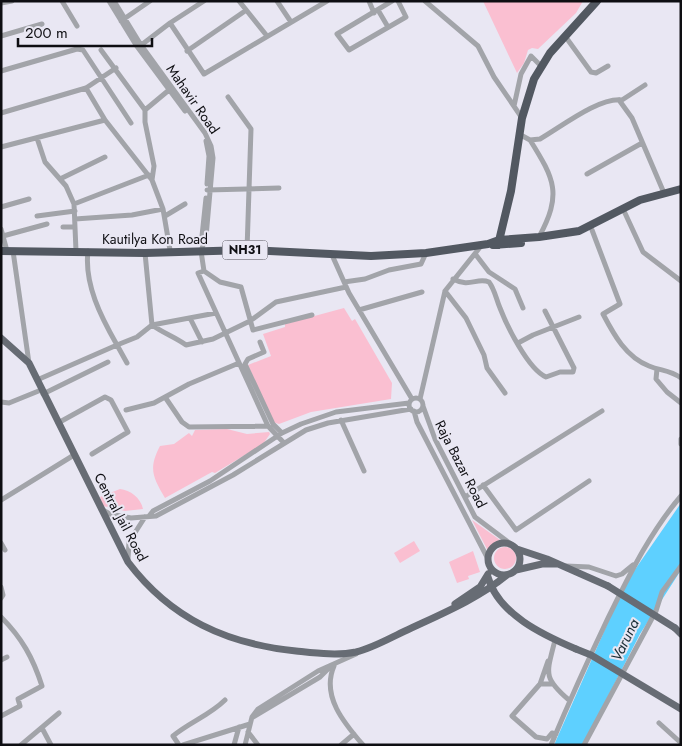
<svg xmlns="http://www.w3.org/2000/svg" width="682" height="746" font-family="Jost,sans-serif">
<rect width="100%" height="100%" fill="#e9e7f3"/>
<path fill="#fabfd1" d="M483,1H583L576,13L538,49L532,48L528,50L524,63L517,73Z
M344,308L352,321L355,319L392,383L391,399L311,412L279,424L273,422L248,365L271,356L263,334L285,327V324Z
M227,429L247,434L269,432L270,434L263,444L215,473L212,472L165,498C153,477 148,469 160,446L174,444L189,433L192,436L195,430Z
M120,489C130,490 141,498 143,509L125,511L103,506L100,497Z
M472,520L500,540L495,542L488,551Z
M414,541L420,551L400,563L394,553Z
M494 558a11 11 0 1 1 22 0a11 11 0 1 1-22 0Z
M473,551L480,572L468,576L469,579L457,583L449,562Z"/>
<path fill="#5ed0ff" d="M681,503V570L640,634L583,745H554L625,584Z"/>
<g fill="none" stroke-linecap="round" stroke-linejoin="round">
<path stroke="#a2a4a9" stroke-width="5" d="M62,1L77,26
M109,1L136,45L185,111
M114,1L141,45L205,133L211,146L213,158L206,237L201,251L204,271L198,273L268,426L284,443
M239,1L267,36
M277,1L291,22
M369,1L374,13
M392,1L337,34L349,50L406,17L398,1
M425,1L478,46L494,77L522,118
M1,3L12,1
M378,10L388,27
M121,21L150,1
M170,23L204,1
M1,36L42,24
M565,36L591,72L596,73L608,66
M140,46L170,23L204,74L327,1
M101,50L145,110V122L154,166L152,180
M187,51L245,11
M1,71L77,49L83,50L131,123
M86,88L105,120L152,180L163,209L170,250
M228,97L251,129L247,250
M619,100L632,118L664,193
M514,106L521,74L531,56L541,66
M145,110L169,90
M1,113L86,88L116,68
M519,134L530,140L540,139C561,127 599,97 622,100L645,85
M37,138L45,162L66,186L74,204L149,175
M530,140C555,180 562,194 539,237
M206,141L209,156L207,184
M1,147L105,120
M587,174L642,143
M60,179L105,157
M207,190L279,188
M74,204L76,251
M1,207L29,199
M624,211L643,252L681,281
M37,216L75,211
M165,216L185,204
M75,219L132,215L163,209
M63,227H75
M1,229L7,251
M592,230L620,304L603,314C614,335 626,357 649,366C661,371 670,370 681,378
M3,236L47,224
M205,243L202,236L206,198
M13,251L29,363
M88,251C84,284 101,317 117,345L137,337L152,325C163,333 175,337 186,345L213,339L250,321L276,302L346,287
M145,253L152,325L216,313
M332,255L349,293L412,399
M476,255L489,272L515,289L523,308
M204,271L220,282L241,287L253,330L312,315
M453,279C470,288 477,277 489,282C495,290 496,299 500,308C507,326 528,369 546,377L560,372H573L574,368L545,311
M344,282L365,279L389,270L421,264L426,253
M445,291L466,318L484,355L487,368L505,393
M359,310L422,292
M190,318L202,342
M260,342L264,352L248,359L245,364L273,424L282,433
M518,343L533,335L579,317
M657,369L656,379L667,392L681,403
M37,380L117,345L127,363
M43,394L108,362
M165,397L182,422L189,427L268,426
M409 405a7 7 0 1 1 14 0a7 7 0 1 1-14 0Z
M420,399L445,291L481,246
M1,402L9,403L41,390
M423,406L435,439L475,517L512,545
M126,410L154,403L189,384L239,363
M414,411L417,422L488,559
M341,420L364,471
M58,423L105,397L111,400L128,432L92,454
M681,439V444
M483,485L516,530L589,481
M465,497L602,411
M1,500L74,455
M101,509L110,514L131,518L156,516L233,475L306,430L328,423L411,409
M149,516L153,511L210,481L282,433L301,424L336,412L409,403
M1,543L5,550
M128,559L129,542L145,517
M566,566L589,567L616,576L622,574L633,565
M1,587L3,595L1,598
M1,617C22,638 33,658 42,686L18,699L20,706L1,716
M555,640C547,673 542,677 569,700
M1,660L7,657
M334,666C321,696 344,723 363,745
M540,684L548,661
M551,684H540L512,716L536,737L547,739L552,733L556,734
M253,717L320,677L329,668
M659,723L681,743
M42,728L51,745
M248,732L258,745
M21,745L59,713
M179,745L173,736C190,722 210,715 225,700
M183,745L250,724
M234,745L239,727
M245,745L252,717L258,709L318,671L356,654
M341,745L354,734
M551,745C569,702 588,660 608,618C629,576 650,532 681,496
M584,745L656,611L662,592L681,566"/>
<path stroke="#676c74" stroke-width="7" d="M1,338L29,363L128,562C171,619 227,644 296,651C315,653 337,656 356,652C373,648 390,638 405,631C441,614 476,600 507,575
M488 559a16 16 0 1 1 32 0a16 16 0 1 1-32 0Z
M517,549L547,559L608,586
M516,570L542,564H557
M488,577C498,614 543,635 576,649
M455,604L480,587L488,574
M675,628L681,634"/>
<path stroke="#525861" stroke-width="8" d="M493,245L521,243
M498,245L511,191L522,118L534,79L550,53L597,1
M1,251L145,253L247,250L371,256L426,253L488,244L499,240L539,237L579,231L640,200L681,189"/>
<path stroke="#676c74" stroke-width="7" d="M608,586L675,628
M576,649L591,655L681,709"/>
</g>
<g text-anchor="middle" dominant-baseline="central" stroke-width="4" stroke-linejoin="round" paint-order="stroke">
<rect fill="#e9e7f3" stroke="#504f56" stroke-width="1" x="222.5" y="240.5" width="45" height="19" rx="4"/>
<g font-size="12" font-weight="bold" fill="#0e0e12">
<text x="245" y="250">NH31</text>
</g>
<g font-size="14" fill="#0e0e12" stroke="#e9e7f3">
<text transform="translate(193 99) rotate(55)">Mahavir Road</text>
<text x="155" y="239">Kautilya Kon Road</text>
<text transform="translate(461 464) rotate(63)">Raja Bazar Road</text>
<text transform="translate(121 517) rotate(62)">Central Jail Road</text>
</g>
<g font-size="15" font-style="italic" fill="#1a2e36" stroke="#e9e7f3">
<text transform="translate(625 640) rotate(-64)">Varuna</text>
</g>
</g>
<rect width="682" height="746" fill="none" stroke="#0e0e12" stroke-width="5"/>
<path d="M18 38v8h134v-8" fill="none" stroke="#0e0e12" stroke-width="2.5"/>
<text x="25" y="38" font-size="15" fill="#0e0e12" stroke="#e9e7f3" stroke-width="4" paint-order="stroke">200 m</text>
</svg>
